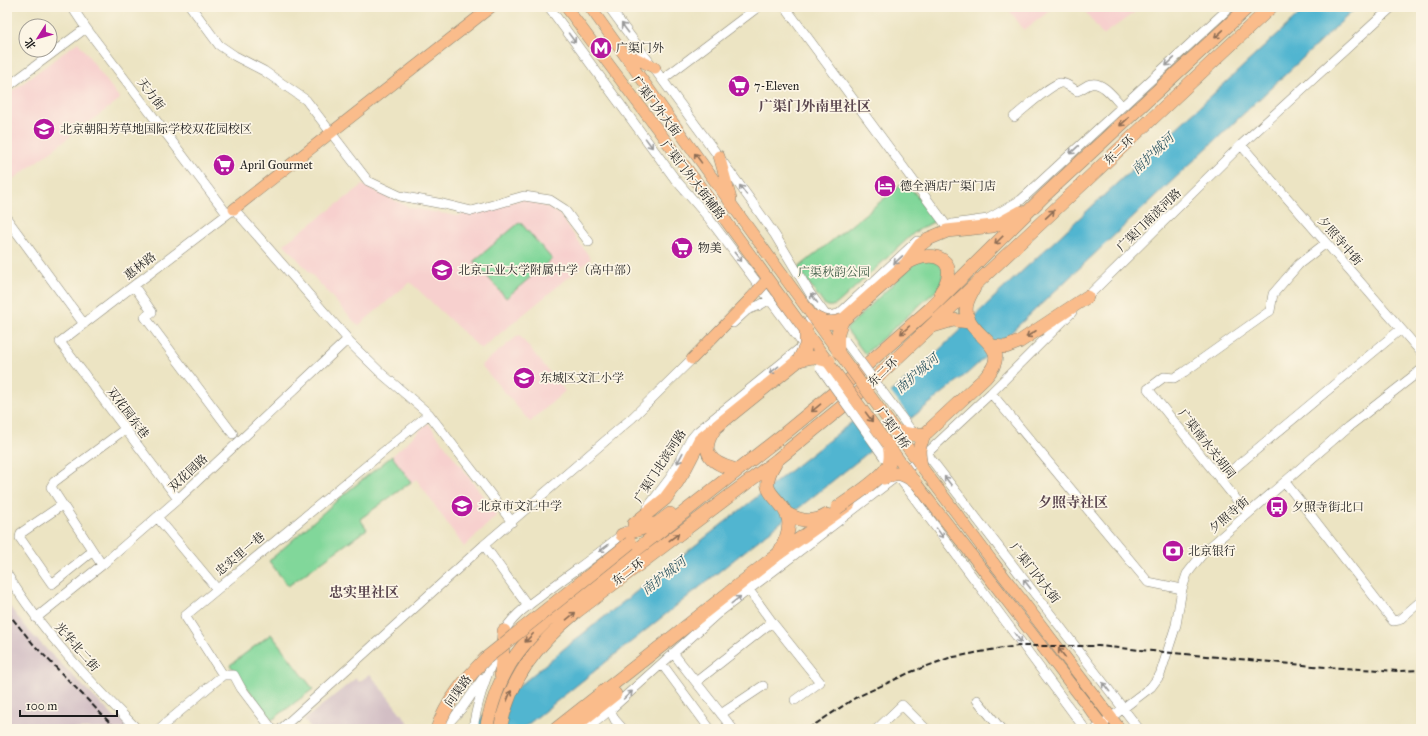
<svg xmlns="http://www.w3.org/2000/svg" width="1428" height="736" font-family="'IM FELL Great Primer','Noto Serif SC',serif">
<rect width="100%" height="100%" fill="#fcf5e5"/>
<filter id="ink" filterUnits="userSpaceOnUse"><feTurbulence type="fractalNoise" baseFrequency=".025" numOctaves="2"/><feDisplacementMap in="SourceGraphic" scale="8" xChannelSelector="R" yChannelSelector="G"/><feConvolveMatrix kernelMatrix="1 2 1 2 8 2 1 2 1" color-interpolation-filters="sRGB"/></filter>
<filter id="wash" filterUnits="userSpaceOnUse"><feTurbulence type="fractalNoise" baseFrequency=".012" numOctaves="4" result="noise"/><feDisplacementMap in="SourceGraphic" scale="16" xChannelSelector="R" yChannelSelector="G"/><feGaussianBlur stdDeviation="0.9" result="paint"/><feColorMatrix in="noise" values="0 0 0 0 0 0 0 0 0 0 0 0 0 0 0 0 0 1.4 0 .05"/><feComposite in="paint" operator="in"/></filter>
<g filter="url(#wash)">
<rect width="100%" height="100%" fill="#ece4c3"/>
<path fill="#f7d0ce" d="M1007,7H1055L1024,30Z
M1082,7H1131L1135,12L1103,35Z
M78,42L120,99L7,184V95Z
M363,185L411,208L457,216L523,199L547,207L559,214L591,259L481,349L410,282L358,326L284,244Z
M519,335L565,391L530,422L481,365Z
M428,423L497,515L464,547L416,479L360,519L367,529L288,586L269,561L342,496L392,456Z"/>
<path fill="#d2bec4" d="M7,603L26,628L50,653L115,718L121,719L131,729H7Z
M370,674L409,724L410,729H311L304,720L356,678L359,682Z"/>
<path fill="#81d79a" stroke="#4e7a5b" d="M906,181L935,221L915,232L837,304C831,307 828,307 823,303L798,268Z
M520,222L552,259L506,298L474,261Z
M931,258L944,270L940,287L865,354L846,329L917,261Z
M392,456L411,482L360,519L367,529L288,586L269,561L342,496Z
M271,634L313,689L272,720L230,665Z"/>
<path fill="#51b5d0" stroke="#366876" d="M1307,7H1357L969,372L522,729H468L566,647L917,371L1004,288Z"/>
<path fill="#ece4c3" d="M889,390L912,420L874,451L852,420Z"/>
</g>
<g filter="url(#ink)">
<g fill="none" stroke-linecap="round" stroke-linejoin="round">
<g stroke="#848070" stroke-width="10">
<path id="minor" d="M72,7L86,28L227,214
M191,7L219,45L235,56L264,71L306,100L368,181L400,196L443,204L472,211L524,196L550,200L564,209L589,242
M549,7L675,179L707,216L803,344
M609,7L752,202L775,235L811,295L830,321
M785,7L946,225
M663,79L758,7
M7,87L86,28
M1014,117C1024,109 1050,85 1060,83C1065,82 1072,88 1077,91C1083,89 1086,85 1091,84C1103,81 1115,99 1122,106
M1241,145L1421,352
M7,219L84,324
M952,224L988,219L1021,200L1230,7
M134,286L152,312L145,317L233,434
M1083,301L1241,145L1392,7
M733,323L747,310L760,305L770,299
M347,340L382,374L429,414L512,522
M991,393L1148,582L1182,589
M924,450L1139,729
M895,472L1085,729
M1220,480L1401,329
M1285,482L1393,621L1399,620L1421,601
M62,505L21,533L20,538L52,584L89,554
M648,507L670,478L691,439L697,432L804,345L802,330L805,324L812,319L839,314L917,241
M1248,514L1148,389L1164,377L1174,378L1184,372L1270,311L1273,294L1299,264L1326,243
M157,517L217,589
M484,545L632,418L696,355
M102,565L51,487L54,482L125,429
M7,574C42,632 90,681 137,729
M749,590L772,622L820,682L795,700
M36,618L102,565L178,499L347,340L346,337L234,209L60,342L178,499
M502,636C510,616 533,602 550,589C575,570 602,552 626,531
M673,653L733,729
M662,664L710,729
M223,675H234L241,688L272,729
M696,682L772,622
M977,700L1001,729
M610,710L615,720L623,729
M721,714L763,686
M159,729L223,675L185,616L429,414
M281,729L484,545L528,606
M443,729L463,707L483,678
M473,729C477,701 486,676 497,650
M587,729L610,710L717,614L926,454L991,393L1072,312
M877,729L902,705L926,729
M1096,729L1151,687L1160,675L1176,625L1182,589L1187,574L1204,552L1348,427L1421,370"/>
</g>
<g stroke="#848070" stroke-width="12">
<path id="major" d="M566,7L726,221
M590,7L737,212
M623,52L655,68
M719,156L731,199
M234,209L491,7
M692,359L751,298
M993,562L1120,729
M984,571L1105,729"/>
</g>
<g stroke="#848070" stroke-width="14">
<path id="highway" d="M907,263C935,247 962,261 941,292
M843,320L906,264L920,245L928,239L947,231L993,226L1003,222L1021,212
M933,326L953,320L970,322
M992,346L1006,347L1019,342L1087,297
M714,430C699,452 711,463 733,469
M925,434L985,378C1015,346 973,339 967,315C964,305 970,296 974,288
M775,463C755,496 781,494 788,518C791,529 784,544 779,553
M786,513C799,521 813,524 827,515
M634,524L665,499L674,487L685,469L700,440L799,360
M622,535L658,523L670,514
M501,675L504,631
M486,729C497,677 514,650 553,615L784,434L846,383L932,307L1046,194L1248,7
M500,729C510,678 537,644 576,612L777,460L865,388L1271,7
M556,729L778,554L849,504
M571,729L615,694"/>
</g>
<use href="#minor" stroke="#fff" stroke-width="9"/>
<use href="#major" stroke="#fabc8b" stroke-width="11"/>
<use href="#highway" stroke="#fabc8b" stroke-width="13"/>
<path stroke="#1c1c1c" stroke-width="2" stroke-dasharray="6 3" stroke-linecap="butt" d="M7,612L34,645L116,729
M808,729L855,698L911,672L949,658L996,649L1018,646H1098L1325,667L1399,671L1421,670"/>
<g stroke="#848070" stroke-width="10" stroke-linecap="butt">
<path id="minor-bridge" d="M845,341L913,433
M820,367L884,457"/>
</g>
<g stroke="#848070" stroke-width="12" stroke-linecap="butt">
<path id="major-bridge" d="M737,212L924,470L993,562
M726,221L915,482L984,571
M751,298L768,279"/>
</g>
<g stroke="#848070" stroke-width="14" stroke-linecap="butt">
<path id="highway-bridge" d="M814,317C824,323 832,324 843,320
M838,351C837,339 837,330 843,320
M799,360L806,346V329
M799,360L813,357L829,361
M894,430C905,435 914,435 925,434
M921,466C918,450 918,448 925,434
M884,478C898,471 903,473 915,482
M837,508C849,500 882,478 888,466C892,459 890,452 889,445
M437,729C447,701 465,680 485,659L630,543"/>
</g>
<use href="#minor-bridge" stroke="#fff" stroke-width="9"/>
<use href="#major-bridge" stroke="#fabc8b" stroke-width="11"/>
<use href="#highway-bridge" stroke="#fabc8b" stroke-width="13"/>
</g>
<defs><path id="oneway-shaft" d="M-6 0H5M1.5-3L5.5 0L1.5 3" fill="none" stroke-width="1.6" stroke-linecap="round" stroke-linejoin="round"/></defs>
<g stroke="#999">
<use href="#oneway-shaft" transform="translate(625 28) rotate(-127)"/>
<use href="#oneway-shaft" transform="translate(572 38) rotate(54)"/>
<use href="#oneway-shaft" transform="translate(1170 62) rotate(137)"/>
<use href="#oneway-shaft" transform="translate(649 143) rotate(54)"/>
<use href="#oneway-shaft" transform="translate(1074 150) rotate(137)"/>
<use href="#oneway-shaft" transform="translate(743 190) rotate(-126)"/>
<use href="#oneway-shaft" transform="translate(738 257) rotate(52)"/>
<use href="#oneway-shaft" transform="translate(898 260) rotate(137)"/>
<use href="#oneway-shaft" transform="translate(814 298) rotate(-126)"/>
<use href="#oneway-shaft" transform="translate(774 370) rotate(141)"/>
<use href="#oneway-shaft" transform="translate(680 458) rotate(118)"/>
<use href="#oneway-shaft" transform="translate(948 481) rotate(-128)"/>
<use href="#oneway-shaft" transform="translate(940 533) rotate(54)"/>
<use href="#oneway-shaft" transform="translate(604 548) rotate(143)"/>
<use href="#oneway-shaft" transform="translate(1027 584) rotate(-128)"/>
<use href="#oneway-shaft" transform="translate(736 600) rotate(-38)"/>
<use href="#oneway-shaft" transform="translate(1018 638) rotate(54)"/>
<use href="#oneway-shaft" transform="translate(1106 687) rotate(-128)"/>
<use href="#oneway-shaft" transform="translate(628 695) rotate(-42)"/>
</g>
<g stroke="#8b6c54">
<use href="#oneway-shaft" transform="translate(1219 34) rotate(137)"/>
<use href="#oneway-shaft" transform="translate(1124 122) rotate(137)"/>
<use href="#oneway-shaft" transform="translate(698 158) rotate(-126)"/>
<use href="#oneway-shaft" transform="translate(1050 214) rotate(-43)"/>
<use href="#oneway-shaft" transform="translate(999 240) rotate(135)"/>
<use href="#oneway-shaft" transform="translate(905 330) rotate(138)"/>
<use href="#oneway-shaft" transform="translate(1031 334) rotate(147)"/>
<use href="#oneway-shaft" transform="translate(816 408) rotate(140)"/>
<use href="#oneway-shaft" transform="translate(869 417) rotate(54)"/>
<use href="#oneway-shaft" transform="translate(674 537) rotate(-37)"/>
<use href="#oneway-shaft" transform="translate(571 616) rotate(-40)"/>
<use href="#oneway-shaft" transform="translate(529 638) rotate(134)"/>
<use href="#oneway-shaft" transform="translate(1062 653) rotate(-127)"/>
<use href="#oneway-shaft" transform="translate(509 696) rotate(-68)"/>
</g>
</g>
<defs>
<g id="metro-disc" transform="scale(1.15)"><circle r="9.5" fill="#b5179e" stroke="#fcf5e5"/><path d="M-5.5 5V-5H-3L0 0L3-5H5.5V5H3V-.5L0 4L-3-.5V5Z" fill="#fff"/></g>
<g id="supermarket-disc" transform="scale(1.15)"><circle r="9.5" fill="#b5179e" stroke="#fcf5e5"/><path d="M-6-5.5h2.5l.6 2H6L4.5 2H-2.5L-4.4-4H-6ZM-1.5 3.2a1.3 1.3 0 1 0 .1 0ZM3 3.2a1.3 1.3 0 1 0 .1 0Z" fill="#fff"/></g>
<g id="school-disc" transform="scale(1.15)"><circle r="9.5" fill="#b5179e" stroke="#fcf5e5"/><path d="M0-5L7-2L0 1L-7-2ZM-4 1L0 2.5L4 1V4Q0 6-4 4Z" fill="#fff"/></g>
<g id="hotel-disc" transform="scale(1.15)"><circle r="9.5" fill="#b5179e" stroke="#fcf5e5"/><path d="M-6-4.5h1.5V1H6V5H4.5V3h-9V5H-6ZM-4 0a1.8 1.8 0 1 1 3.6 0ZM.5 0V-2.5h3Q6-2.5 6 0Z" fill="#fff"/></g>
<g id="bus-disc" transform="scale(1.15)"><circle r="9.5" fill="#b5179e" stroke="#fcf5e5"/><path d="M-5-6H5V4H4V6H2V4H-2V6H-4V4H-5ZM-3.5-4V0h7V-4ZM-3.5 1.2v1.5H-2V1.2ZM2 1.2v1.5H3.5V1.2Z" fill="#fff"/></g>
<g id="bank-disc" transform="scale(1.15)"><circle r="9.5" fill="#b5179e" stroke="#fcf5e5"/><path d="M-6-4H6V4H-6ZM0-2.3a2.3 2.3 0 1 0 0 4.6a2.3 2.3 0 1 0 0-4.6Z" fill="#fff"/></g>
</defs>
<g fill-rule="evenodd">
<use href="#metro-disc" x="601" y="48"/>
<use href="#supermarket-disc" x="739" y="86"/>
<use href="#school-disc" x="44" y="129"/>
<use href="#supermarket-disc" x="224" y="165"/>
<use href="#hotel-disc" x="885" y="186"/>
<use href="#supermarket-disc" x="682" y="248"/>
<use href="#school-disc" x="442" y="270"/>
<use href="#school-disc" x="524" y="378"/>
<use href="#school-disc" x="462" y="506"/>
<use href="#bus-disc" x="1277" y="507"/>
<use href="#bank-disc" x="1173" y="551"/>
</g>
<g text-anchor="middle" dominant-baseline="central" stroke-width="3.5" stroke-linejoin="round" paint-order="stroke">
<g font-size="12" fill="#1c1c1c" stroke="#fcf5e5" text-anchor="start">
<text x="616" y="48">广渠门外</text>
<text x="754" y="86">7-Eleven</text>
<text x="60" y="129">北京朝阳芳草地国际学校双花园校区</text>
<text x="240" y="165">April Gourmet</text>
<text x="900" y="186">德全酒店广渠门店</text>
<text x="698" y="248">物美</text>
<text x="458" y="270">北京工业大学附属中学（高中部）</text>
<text x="540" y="378">东城区文汇小学</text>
<text x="478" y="506">北京市文汇中学</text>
<text x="1292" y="507">夕照寺街北口</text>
<text x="1188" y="551">北京银行</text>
</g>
<g font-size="12" fill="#1c1c1c" stroke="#fcf5e5">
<text transform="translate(151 94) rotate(53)">天力街</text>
<text transform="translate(656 106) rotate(53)">广渠门外大街</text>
<text transform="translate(1119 150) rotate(-43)">东二环</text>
<text transform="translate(693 180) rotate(52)">广渠门外大街辅路</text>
<text transform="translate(1149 220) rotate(-44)">广渠门南滨河路</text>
<text transform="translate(1340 241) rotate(49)">夕照寺中街</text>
<text transform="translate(140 266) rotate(-38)">惠林路</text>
<text transform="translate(883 372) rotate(-43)">东二环</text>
<text transform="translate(128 413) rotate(53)">双花园东巷</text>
<text transform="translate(893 428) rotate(54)">广渠门桥</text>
<text transform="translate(1207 444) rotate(52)">广渠南水关胡同</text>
<text transform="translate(660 466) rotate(-57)">广渠门北滨河路</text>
<text transform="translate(188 473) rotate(-43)">双花园路</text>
<text transform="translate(1229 515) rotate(-41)">夕照寺街</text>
<text transform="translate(240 554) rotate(-40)">忠实里一巷</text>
<text transform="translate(628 572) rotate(-37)">东二环</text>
<text transform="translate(1035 573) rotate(52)">广渠门内大街</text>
<text transform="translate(77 647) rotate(49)">光华北二街</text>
<text transform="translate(458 691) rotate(-54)">问渠路</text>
</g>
<g font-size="12" fill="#3f5d48" stroke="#fcf5e5">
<text x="834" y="272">广渠秋韵公园</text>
</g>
<g font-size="13" font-style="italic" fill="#315964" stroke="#fcf5e5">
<text transform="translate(1153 154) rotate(-43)">南护城河</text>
<text transform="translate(917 374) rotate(-41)">南护城河</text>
<text transform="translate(664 576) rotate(-38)">南护城河</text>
</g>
<g font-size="14" font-weight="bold" fill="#5a464f" stroke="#fcf5e5">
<text x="815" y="106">广渠门外南里社区</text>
<text x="1073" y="502">夕照寺社区</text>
<text x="364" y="592">忠实里社区</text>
</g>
</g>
<rect width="1428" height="736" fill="none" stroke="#fcf5e5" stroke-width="24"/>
<g transform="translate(38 38) rotate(233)"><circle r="19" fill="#fcf5e5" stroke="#a29e95"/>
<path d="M0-3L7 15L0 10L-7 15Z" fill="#b5179e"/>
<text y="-6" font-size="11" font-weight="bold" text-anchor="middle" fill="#1c1c1c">北</text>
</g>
<path d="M20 710v6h97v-6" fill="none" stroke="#1c1c1c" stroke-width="2"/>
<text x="26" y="710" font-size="12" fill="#1c1c1c" stroke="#fcf5e5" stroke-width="3" paint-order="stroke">100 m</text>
</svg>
